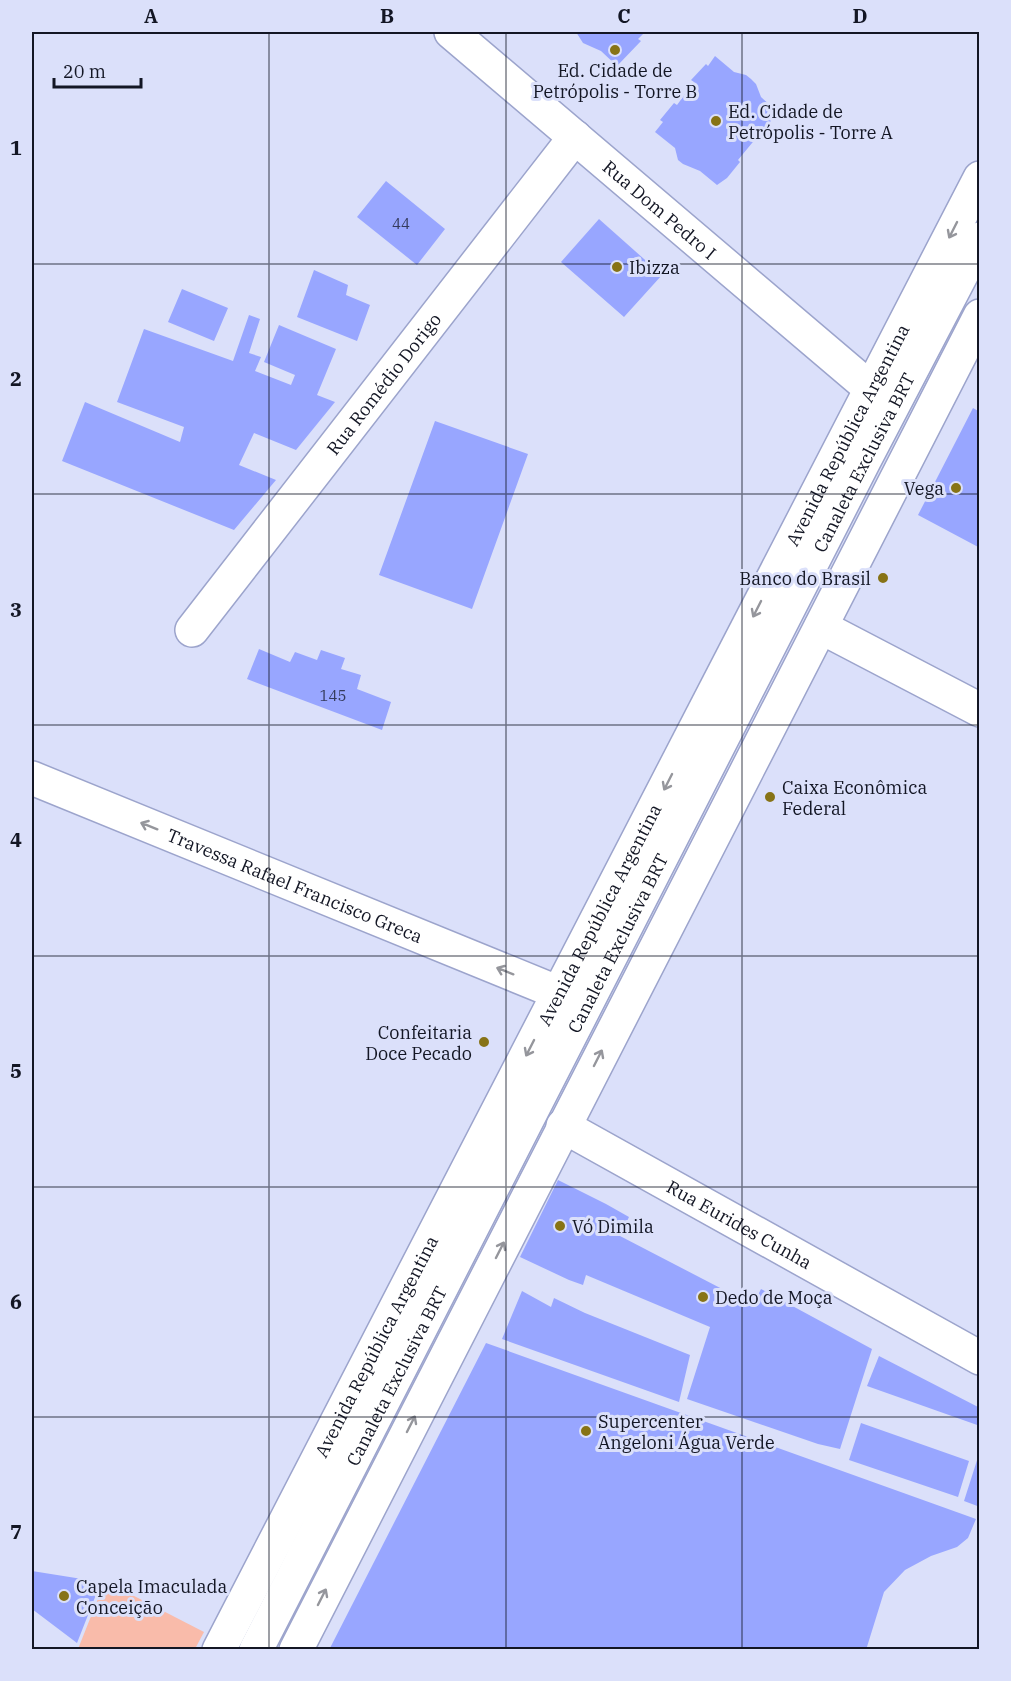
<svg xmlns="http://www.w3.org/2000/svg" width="1011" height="1681" font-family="'IBM Plex Serif',serif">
<rect width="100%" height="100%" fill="#dbe0fa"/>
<path fill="#f9bbaa" d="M105,1581L204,1632L195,1649H78Z"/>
<path fill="#98a6ff" d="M576,32H645L638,39L641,41L617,66L601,51L583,43Z
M715,56L734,72L746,75L751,79L756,84L761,97L778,112L770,122L772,124L759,139L757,137L738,160L740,162L727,178L717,185L700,171L683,164L678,160L675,148L655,132L663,122L660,120L674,103L677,105L694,82L691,80L706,64L708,66Z
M386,181L445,229L417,265L357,217Z
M599,219L662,275L624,317L561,262Z
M314,270L348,285L346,295L370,305L357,341L297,317Z
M182,289L228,308L214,341L168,322Z
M249,315L260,319L249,353L261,357L255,371L291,385L295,375L264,362L279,325L336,349L317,395L335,402L296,450L254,433L239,465L276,480L234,530L62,461L85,402L180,442L184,427L117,402L144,329L233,361Z
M973,408L980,412V548L918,515Z
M435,421L528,454L472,609L379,575Z
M259,649L290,662L295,652L317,660L321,650L345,658L341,669L361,675L357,689L391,702L382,730L247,679Z
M558,1180L606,1204L629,1217L620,1236L753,1305L761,1289L872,1349L840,1449L818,1444L687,1399L710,1327L586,1275L583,1285L569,1280L520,1257Z
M522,1291L551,1307L554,1298L585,1313L690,1355L679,1402L502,1339Z
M486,1343L976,1519L968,1538L957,1547L931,1556L905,1570L884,1592L866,1650H329Z
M879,1356L980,1408V1426L867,1386Z
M861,1423L969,1461L958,1497L849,1460Z
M979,1454H980V1507L964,1501Z
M32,1571L101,1582L77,1643L32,1609Z"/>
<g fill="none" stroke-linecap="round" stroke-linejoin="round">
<g stroke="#9ca4cc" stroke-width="36">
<g id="minor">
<path id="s1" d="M451,32L871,389"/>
<path d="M821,627L980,710"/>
<path id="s2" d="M192,630L575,137"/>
<path id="s3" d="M32,778L559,993"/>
<path id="s4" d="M563,1126L980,1358"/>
<path id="s5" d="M219,1650L980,178"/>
<path id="s6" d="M256,1650L865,459L980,239"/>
<path d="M296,1650L980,316"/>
</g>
</g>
<use href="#minor" stroke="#fff" stroke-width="33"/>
</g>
<defs><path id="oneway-shaft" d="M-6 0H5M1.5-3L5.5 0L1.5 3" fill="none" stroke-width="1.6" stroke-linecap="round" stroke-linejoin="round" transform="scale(1.5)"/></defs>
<g stroke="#95969c">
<use href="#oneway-shaft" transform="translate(953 230) rotate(117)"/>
<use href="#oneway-shaft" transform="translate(757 609) rotate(117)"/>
<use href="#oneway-shaft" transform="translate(668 782) rotate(117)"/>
<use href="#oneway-shaft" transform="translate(149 826) rotate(-158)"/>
<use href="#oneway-shaft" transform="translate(505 971) rotate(-158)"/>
<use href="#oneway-shaft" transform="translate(530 1048) rotate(117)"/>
<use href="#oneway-shaft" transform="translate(598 1058) rotate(-63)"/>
<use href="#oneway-shaft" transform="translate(500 1250) rotate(-63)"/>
<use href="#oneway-shaft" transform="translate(411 1424) rotate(-63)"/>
<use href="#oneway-shaft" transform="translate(322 1597) rotate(-63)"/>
</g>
<path fill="none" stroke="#131624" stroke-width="1.5" stroke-opacity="0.55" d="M269,32V1650M506,32V1650M742,32V1650M32,264H980M32,494H980M32,725H980M32,956H980M32,1187H980M32,1417H980"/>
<g fill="#877316" stroke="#dbe0fa" stroke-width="2">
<circle cx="615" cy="50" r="6"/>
<circle cx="716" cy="121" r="6"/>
<circle cx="617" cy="267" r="6"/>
<circle cx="956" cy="488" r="6"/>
<circle cx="883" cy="578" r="6"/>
<circle cx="770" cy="797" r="6"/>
<circle cx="484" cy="1042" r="6"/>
<circle cx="560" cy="1226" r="6"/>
<circle cx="703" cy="1297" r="6"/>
<circle cx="586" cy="1431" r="6"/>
<circle cx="64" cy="1596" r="6"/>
</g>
<g text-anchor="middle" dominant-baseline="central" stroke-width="6" stroke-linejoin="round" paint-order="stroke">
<g font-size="15" fill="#343a5b">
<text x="401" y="223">44</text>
<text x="333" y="695">145</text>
</g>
<g font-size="18" fill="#131624" stroke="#dbe0fa" text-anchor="start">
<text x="615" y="70" text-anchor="middle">Ed. Cidade de<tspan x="615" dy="21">Petrópolis - Torre B</tspan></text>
<text x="728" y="111">Ed. Cidade de<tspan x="728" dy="21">Petrópolis - Torre A</tspan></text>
<text x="629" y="267">Ibizza</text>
<text x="944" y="488" text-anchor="end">Vega</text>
<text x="871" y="578" text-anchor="end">Banco do Brasil</text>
<text x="782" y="787">Caixa Econômica<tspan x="782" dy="21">Federal</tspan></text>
<text x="472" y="1032" text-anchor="end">Confeitaria<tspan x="472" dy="21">Doce Pecado</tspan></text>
<text x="572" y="1226">Vó Dimila</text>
<text x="715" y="1297">Dedo de Moça</text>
<text x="598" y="1421">Supercenter<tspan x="598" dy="21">Angeloni Água Verde</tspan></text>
<text x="76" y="1586">Capela Imaculada<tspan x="76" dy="21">Conceição</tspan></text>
</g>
<g font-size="18" fill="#131624" stroke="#dbe0fa">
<text stroke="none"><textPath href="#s1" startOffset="274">Rua Dom Pedro I</textPath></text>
<text stroke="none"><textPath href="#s2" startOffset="312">Rua Romédio Dorigo</textPath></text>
<text stroke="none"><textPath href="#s5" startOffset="1368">Avenida República Argentina</textPath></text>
<text stroke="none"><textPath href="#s6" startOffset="1334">Canaleta Exclusiva BRT</textPath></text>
<text stroke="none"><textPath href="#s3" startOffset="284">Travessa Rafael Francisco Greca</textPath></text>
<text stroke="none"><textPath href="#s5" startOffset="828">Avenida República Argentina</textPath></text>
<text stroke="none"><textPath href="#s6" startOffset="794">Canaleta Exclusiva BRT</textPath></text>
<text stroke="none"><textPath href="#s4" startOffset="202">Rua Eurides Cunha</textPath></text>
<text stroke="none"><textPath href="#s5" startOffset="342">Avenida República Argentina</textPath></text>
<text stroke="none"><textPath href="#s6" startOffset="308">Canaleta Exclusiva BRT</textPath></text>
</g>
</g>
<rect width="1011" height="1681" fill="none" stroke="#dbe0fa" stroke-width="66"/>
<path d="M54 78v9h87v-9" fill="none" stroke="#131624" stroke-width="3"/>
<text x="63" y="78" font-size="18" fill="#131624" stroke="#dbe0fa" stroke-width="4.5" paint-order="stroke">20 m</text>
<rect x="33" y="33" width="945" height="1615" fill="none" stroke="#131624" stroke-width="2"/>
<g font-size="20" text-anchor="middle" font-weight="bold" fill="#131624">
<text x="151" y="23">A</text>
<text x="387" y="23">B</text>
<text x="624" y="23">C</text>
<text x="860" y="23">D</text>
<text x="16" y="155">1</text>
<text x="16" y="386">2</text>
<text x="16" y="617">3</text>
<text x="16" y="847">4</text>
<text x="16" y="1078">5</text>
<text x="16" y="1309">6</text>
<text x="16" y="1539">7</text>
</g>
</svg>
